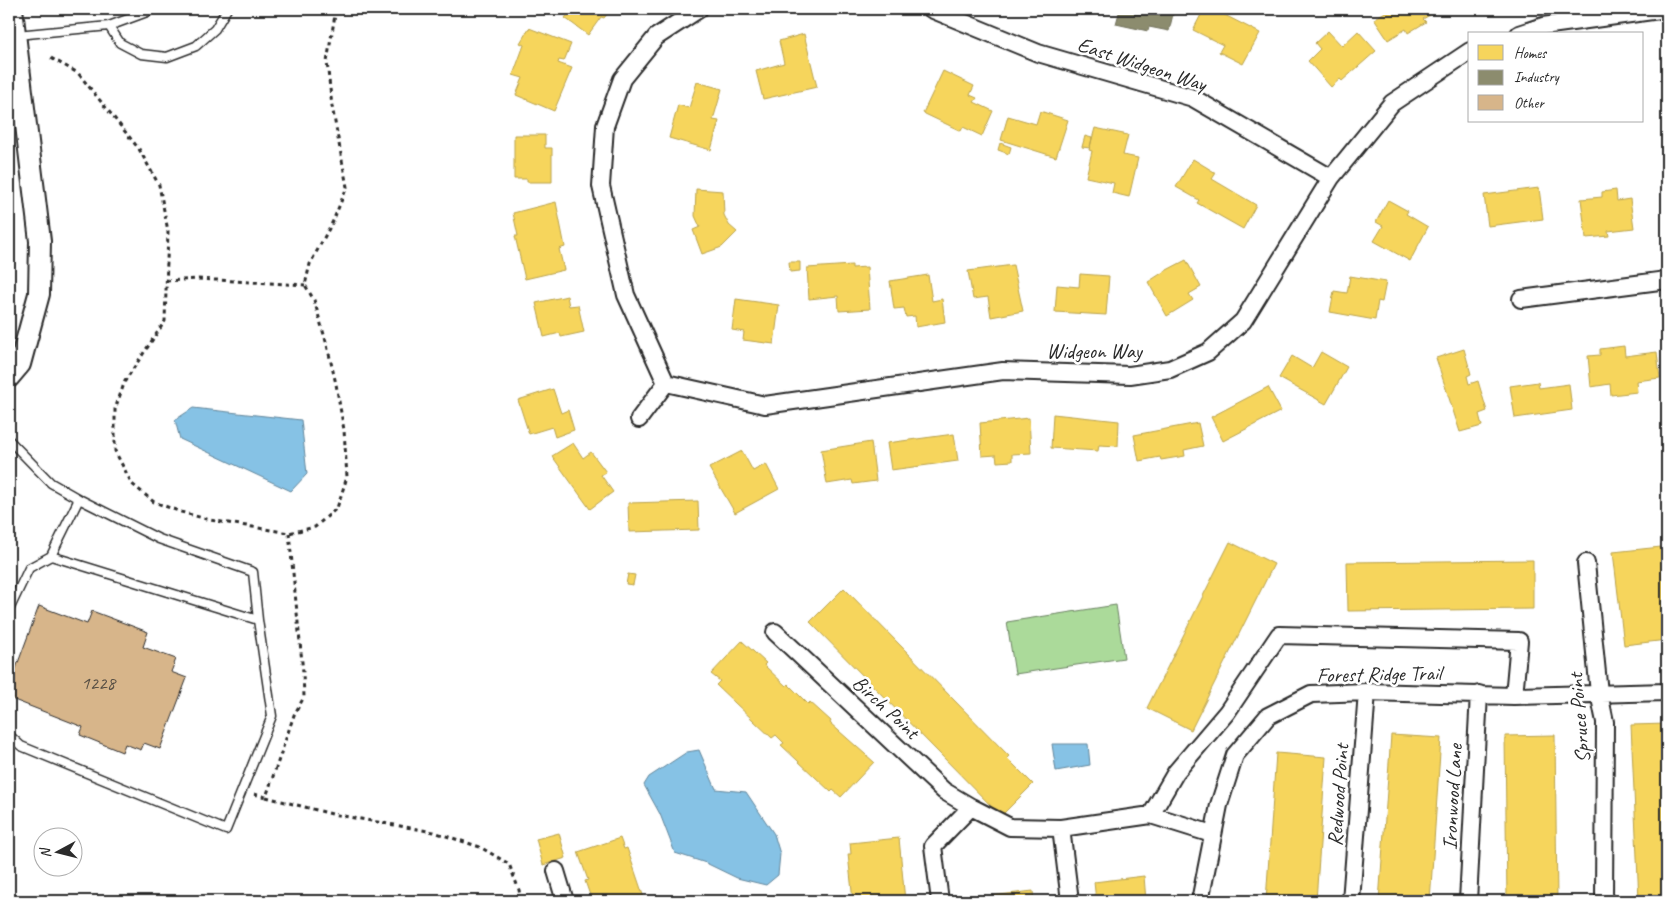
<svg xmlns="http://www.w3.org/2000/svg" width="1676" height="910" font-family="Caveat,sans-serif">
<rect width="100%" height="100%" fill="#fff"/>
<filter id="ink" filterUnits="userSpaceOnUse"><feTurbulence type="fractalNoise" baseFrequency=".02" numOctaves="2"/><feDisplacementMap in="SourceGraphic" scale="10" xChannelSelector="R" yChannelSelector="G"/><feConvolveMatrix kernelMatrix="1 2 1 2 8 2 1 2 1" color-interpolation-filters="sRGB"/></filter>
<g filter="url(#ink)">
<path fill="#abda9a" stroke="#6b8262" d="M1116,605L1124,658L1015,674L1007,622Z"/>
<path fill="#86c2e5" stroke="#62869b" d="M193,408L301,420L307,474L291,491L180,439L175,420Z
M1052,744H1088L1090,765L1056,771Z
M699,750L716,789L746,792L774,834L780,854L778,875L766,885L737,878L706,863L675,853L660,814L644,785L649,777L687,752Z"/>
<path fill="#f6d55c" stroke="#b9a24d" d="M572,9H611L604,18L601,17L588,35L565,18Z
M1204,9H1213L1260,33L1243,64L1219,52L1223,45L1193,30Z
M1390,9H1440L1423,19L1426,22L1408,33L1406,29L1388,40L1374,19Z
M529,28L571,44L564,61L559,60L558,63L572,68L554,111L516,95L523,78L513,75L524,45L520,43Z
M1328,31L1342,46L1358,31L1376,51L1342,81L1340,79L1331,87L1308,61L1320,49L1315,43Z
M804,34L817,87L763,99L756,71L784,63L779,41Z
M943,71L974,86L970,95L977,98L974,102L993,111L982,136L963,127L961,131L923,113Z
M697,82L722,89L713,120L719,121L711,150L669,138L678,105L689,108Z
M1040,111L1068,120L1056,157L1001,140L1008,116L1036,124Z
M1095,128L1128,135L1123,155L1138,158L1129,197L1112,193L1114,183L1086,177L1092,151L1089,150Z
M514,135H545V148H552V182H527V179H514Z
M1085,136L1092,138L1090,148L1082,147Z
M1000,143L1011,147L1009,154L998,150Z
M1193,159L1216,173L1212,179L1256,205L1243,229L1197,203L1199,200L1176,187Z
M1539,188L1543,219L1488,226L1484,195Z
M696,189L723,191L724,215L729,225L737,232L722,247L702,254L693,230L700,227L695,216Z
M1616,190L1617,201L1630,199L1634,228L1608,231L1609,236L1586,238L1581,199L1602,197V192Z
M1388,200L1408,211L1406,214L1428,227L1410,261L1374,241L1383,226L1376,222Z
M556,202L565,247L559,249L564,270L525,279L515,236H518L513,213Z
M1186,260L1201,287L1189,294L1193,300L1167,316L1148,282L1165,271Z
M789,262H800V271L790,272Z
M852,265V268L867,267L870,309L839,311L838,296L809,299L807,268Z
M1013,265L1023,311L991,317L988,297L973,299L968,271Z
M1080,274L1109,276L1106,315L1055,312L1057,285L1079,287Z
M928,275L932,301L942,299L945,322L916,327L915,316L906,317L904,308L894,309L890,281Z
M1350,276L1386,282L1382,302L1378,301L1375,320L1330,312L1334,291L1347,293Z
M567,296L569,306L578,305L584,332L561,337L560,333L544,337L536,303Z
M736,299L779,305L774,344L743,340L744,332L732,330Z
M1624,346L1625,356L1657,352L1660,378L1636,381L1637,392L1611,395L1610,384L1591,387L1588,356L1600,355V349Z
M1464,349L1471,374L1467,376L1469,384L1478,381L1487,411L1479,414L1482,426L1460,432L1436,358Z
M1321,352L1347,367L1326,404L1279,378L1292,356L1312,368Z
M1538,382L1539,388L1569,384L1572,410L1515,418L1510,386Z
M1268,387L1281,411L1223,441L1211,417Z
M553,389L561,413L568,410L574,430L555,437L552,427L529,434L518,400Z
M1053,414L1119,421L1118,446L1099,445L1098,451L1051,448Z
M1029,418L1031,453L1012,454V461L997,462L996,455L982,456L980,423Z
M1198,423L1203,446L1184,450L1185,456L1161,460L1160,457L1139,461L1134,435Z
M954,434L958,461L891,470L887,443Z
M871,442L876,481L853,484L852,480L827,484L821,450Z
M573,443L583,458L591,452L606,472L601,475L613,492L590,509L552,456Z
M742,451L753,471L766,464L779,489L735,513L709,468Z
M698,501L699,530L629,532L628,503Z
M1230,542L1274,564L1191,730L1147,708Z
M1661,547L1667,600V640L1624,645L1613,552Z
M1533,560V609L1348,611L1347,562Z
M628,574L635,575L633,585L626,584Z
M844,588L1009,756L1007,758L1033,784L1001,816L810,622Z
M742,641L766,663L764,665L786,686L788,684L808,704L810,702L831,721L830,723L874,762L841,797L833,790L831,792L781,745L784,743L776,735L772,738L716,685L720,681L711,674Z
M1667,724V901H1639L1631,725Z
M1391,735L1441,738L1430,901H1379Z
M1555,735L1557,901H1507L1505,736Z
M1276,753L1326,757L1316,901H1266Z
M559,833L566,858L543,865L536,839Z
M620,838L624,849L627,848L645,901H592L585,881L588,880L578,852Z
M899,838L905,901H853L848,854H851L850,843Z
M1144,876L1146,901H1096L1094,882Z
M1033,891L1034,901H983V897Z"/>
<path fill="#8c8c6e" stroke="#6f6f5a" d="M1120,9H1170L1174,10L1169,31L1149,27L1148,31L1116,24Z"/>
<path fill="#d7b58a" stroke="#2b2b2b" d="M39,606L87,624L92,611L148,632L143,647L176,659L171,672L187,678L160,749L144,743L141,750L125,744L122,752L80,735L83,727L9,698V687Z"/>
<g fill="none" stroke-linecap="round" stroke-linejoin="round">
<g stroke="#2b2b2b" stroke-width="11">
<path id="service" d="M109,26L147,12L151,9
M17,35L109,26L120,43L141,54L167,57L196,46L215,29L227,9
M9,440L51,483L79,499L159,539L253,572L258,620L51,556L79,499
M9,610L29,568L51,556
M9,735L21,746L226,830L272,716L258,620"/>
</g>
<g stroke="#2b2b2b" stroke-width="20">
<path id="minor" d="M931,9L1038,53L1193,98L1331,178
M1519,34L1543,26L1667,9
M1521,299L1667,280
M666,383L765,405L1003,371L1130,375L1170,369L1208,352L1243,321L1331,178L1392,103L1470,51
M666,383L626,295L601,186L605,126L622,79L656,37L699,9
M639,419L666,383
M1586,563L1599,693L1605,722L1604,901
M775,632L944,791L971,807
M1151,815L1176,772L1227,712L1279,635L1519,641L1514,696
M1061,828L1070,901
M556,871L565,901
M940,901L933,846L971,807L1010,827L1061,828L1151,815L1212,834
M1200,901L1219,805L1235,755L1268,716L1311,694L1367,692L1514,696L1667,692
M1351,901L1367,692
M1468,901L1479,694"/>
</g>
<g stroke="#2b2b2b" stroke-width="24">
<path id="tertiary" d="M9,377L20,364L39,294L40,241L12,9"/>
</g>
<path stroke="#2b2b2b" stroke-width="3" stroke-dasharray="4 4" stroke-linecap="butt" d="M51,58L78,73L139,149L159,185L168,231L165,321L125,381L115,409V451L132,484L154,502L181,512L210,520L289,533L315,527L337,508L347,477L344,430L336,384L327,345L314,300L305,285L310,264L333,221L347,187L332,106L327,62L336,9
M166,281L198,279L305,285
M289,533L303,672L304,697L294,715L266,797L332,814L434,832L480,847L509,864L519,890L521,901
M254,794L266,797"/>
<use href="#service" stroke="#fff" stroke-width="8"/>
<use href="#minor" stroke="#fff" stroke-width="16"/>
<use href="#tertiary" stroke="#fff" stroke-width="20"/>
</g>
</g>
<g text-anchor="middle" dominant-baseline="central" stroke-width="5" stroke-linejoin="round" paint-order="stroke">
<g font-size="19" fill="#564e43">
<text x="98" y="683">1228</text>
</g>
<g font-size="21" fill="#2b2b2b" stroke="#fff">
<text transform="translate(1142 64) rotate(18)">East Widgeon Way</text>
<text x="1094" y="351">Widgeon Way</text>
<text transform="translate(1379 674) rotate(-1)">Forest Ridge Trail</text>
<text transform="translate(886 707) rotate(43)">Birch Point</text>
<text transform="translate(1579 718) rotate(-95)">Spruce Point</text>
<text transform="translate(1338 795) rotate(-86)">Redwood Point</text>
<text transform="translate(1452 797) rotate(-87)">Ironwood Lane</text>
</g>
</g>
<rect width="1676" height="910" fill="none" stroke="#fff" stroke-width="30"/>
<rect x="15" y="15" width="1646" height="880" fill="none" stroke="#2b2b2b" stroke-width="2" filter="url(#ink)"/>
<rect x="1468" y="32" width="175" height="90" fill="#ffffff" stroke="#aaaaaa"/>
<rect x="1478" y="45" width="25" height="15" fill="#f6d55c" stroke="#aaaaaa"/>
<text x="1514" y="58" font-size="15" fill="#2b2b2b">Homes</text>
<rect x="1478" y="70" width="25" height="15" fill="#8c8c6e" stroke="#aaaaaa"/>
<text x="1514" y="82" font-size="15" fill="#2b2b2b">Industry</text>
<rect x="1478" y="95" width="25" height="15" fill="#d7b58a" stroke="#aaaaaa"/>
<text x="1514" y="108" font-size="15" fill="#2b2b2b">Other</text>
<g transform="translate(58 852) rotate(263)"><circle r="24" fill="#ffffff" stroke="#aaaaaa"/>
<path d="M0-4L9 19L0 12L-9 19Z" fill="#2b2b2b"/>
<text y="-8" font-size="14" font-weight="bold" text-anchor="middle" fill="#2b2b2b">N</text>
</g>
</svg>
